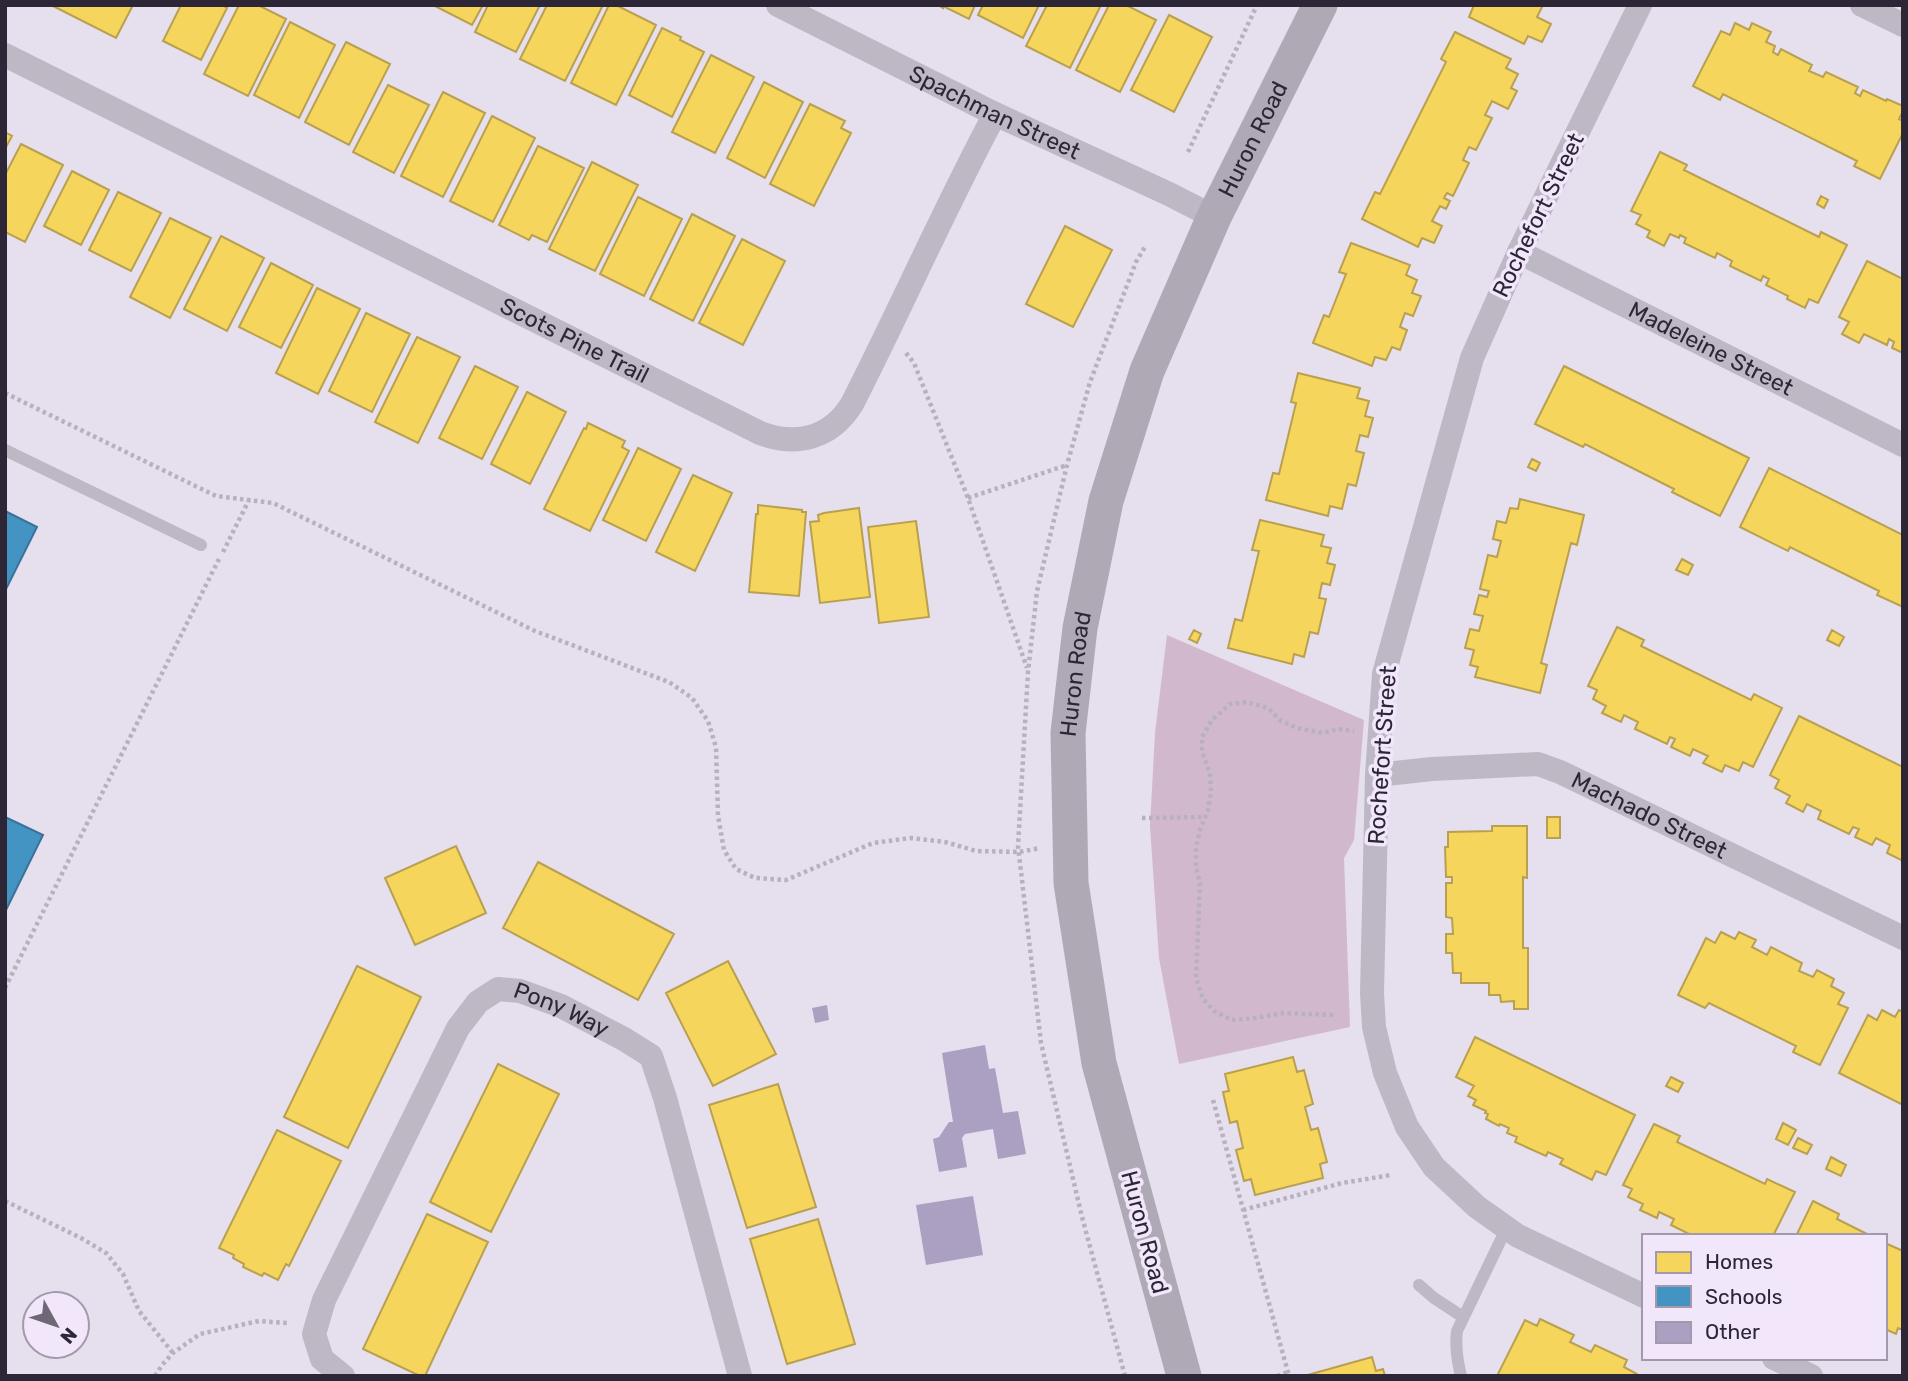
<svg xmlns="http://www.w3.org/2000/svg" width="1908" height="1381" font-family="Rubik,sans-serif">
<rect width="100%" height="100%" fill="#e6dfed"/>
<path fill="#d2b8cd" d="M1167,635L1364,720L1354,840L1344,858L1350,1027L1179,1064L1159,958L1150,826L1155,733Z"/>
<path fill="#f6d55c" stroke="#b9a051" stroke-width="2" d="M51,5H133L116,38Z
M181,5H222L227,8L201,60L163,41Z
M239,5H258L286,19L248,96L204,74Z
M433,5H483L472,25Z
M488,5H540L516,52L475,32Z
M547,5H603L565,81L520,59Z
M609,5H616L656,25L616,105L571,83Z
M938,5H975L969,19L943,6V8Z
M983,5H1039L1023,38L978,15Z
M1047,5H1101L1070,68L1026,46Z
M1109,5H1126L1156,20L1120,92L1076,70Z
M1474,5H1543L1537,17L1551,24L1542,42L1528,36L1524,44L1469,17Z
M1169,15L1212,37L1174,112L1131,90Z
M290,22L335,45L299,118L254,95Z
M1735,23L1749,30L1752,23L1771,32L1766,42L1775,46L1773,52L1778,55L1781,49L1812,65L1809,71L1823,77L1826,72L1858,87L1855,93L1860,96L1863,90L1886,101L1887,99L1903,106V111L1899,119L1903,121V133L1880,179L1854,166L1857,161L1723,94L1720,100L1693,86L1721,31L1730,35Z
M662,28L681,37L680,40L704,52L672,117L629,95Z
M1455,32L1511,59L1506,68L1518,74L1511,88L1517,91L1508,109L1492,101L1485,115L1492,118L1476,150L1469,147L1463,160L1469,163L1453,196L1447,193L1444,198L1450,201L1446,209L1440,206L1432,221L1442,226L1434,243L1422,238L1418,247L1362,219L1375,192L1380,194L1446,62L1441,59Z
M346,42L390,64L349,145L305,122Z
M711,55L754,77L715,153L672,132Z
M764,82L803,102L765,178L727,158Z
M388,85L429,105L394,173L353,152Z
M443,92L485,113L443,197L401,176Z
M810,104L845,121L841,128L851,133L814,206L770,184Z
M492,116L535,138L493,222L450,201Z
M5,132L12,136L5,149Z
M21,144L63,165L25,242L5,232V175Z
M538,146L584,168L547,242L532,235L529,240L499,225Z
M1660,152L1687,165L1684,170L1819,237L1821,232L1847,245L1818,303L1809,299L1805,308L1787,299L1788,296L1766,285L1769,279L1763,276L1761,281L1730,266L1732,261L1717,253L1715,258L1684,243L1686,238L1680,235L1679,238L1670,234L1664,246L1647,237L1650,231L1636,224L1641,215L1631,211Z
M592,162L638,185L595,271L549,249Z
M72,171L109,190L81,245L44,226Z
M118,192L161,213L131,271L89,250Z
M1821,196L1828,200L1824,208L1817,204Z
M638,197L682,219L644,296L600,274Z
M692,214L735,236L693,321L650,299Z
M170,218L211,238L170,318L130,297Z
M1065,226L1112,250L1073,327L1026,304Z
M221,236L264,258L227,331L184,309Z
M742,239L785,261L743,345L699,323Z
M1351,243L1410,265L1406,275L1417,280L1412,293L1421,296L1413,316L1405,313L1400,327L1407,330L1400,350L1392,347L1386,360L1375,357L1372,366L1313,343L1324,315L1329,317L1346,274L1339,272Z
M1867,261L1903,279V353L1892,348L1894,342L1889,339L1887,345L1864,334L1859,343L1842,334L1849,322L1839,317Z
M271,263L313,285L281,348L239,327Z
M317,288L360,309L318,394L276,373Z
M366,313L410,334L372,412L329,391Z
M417,337L460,357L418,443L375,422Z
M475,366L518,387L482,459L439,438Z
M1564,366L1749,458L1720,516L1672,492L1674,489L1585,444L1583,447L1535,424Z
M1298,373L1360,388L1357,398L1369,401L1365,416L1373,418L1368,437L1360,435L1356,451L1364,453L1356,486L1348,484L1342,509L1330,506L1328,516L1266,500L1273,473L1279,474L1296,403L1291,402Z
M527,392L566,412L530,484L491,464Z
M588,423L625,441L622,447L629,451L590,531L544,509L584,428L586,429Z
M638,448L681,469L646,541L603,520Z
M1532,459L1540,463L1536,471L1528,467Z
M1769,468L1903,535V607L1877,595L1879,591L1790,547L1788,551L1740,527Z
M693,475L732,493L695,571L656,552Z
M1520,499L1584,515L1577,545L1571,543L1541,663L1547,665L1540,693L1475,677L1478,667L1470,665L1474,650L1465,648L1470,629L1479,631L1483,616L1474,614L1479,595L1487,597L1489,591L1480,589L1488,555L1497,557L1501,541L1493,539L1497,521L1506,523L1510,508L1518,509Z
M758,505L802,510V512H806L799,596L749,592L756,514H758Z
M859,508L870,597L820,603L810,522L819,521L818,515L824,513Z
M1260,520L1324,535L1321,546L1331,548L1327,563L1335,565L1330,585L1322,583L1319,598L1326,599L1318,634L1310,632L1304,657L1294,654L1292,664L1228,648L1235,619L1242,621L1259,551L1252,550Z
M916,521L929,617L879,623L868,527Z
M1682,559L1693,565L1688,575L1676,570Z
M1617,627L1644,640L1641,646L1751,700L1754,694L1782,708L1753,767L1743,762L1739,771L1725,765L1722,772L1703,763L1708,756L1693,749L1690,756L1671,747L1675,739L1670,737L1667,744L1635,729L1638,722L1624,715L1621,722L1602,713L1606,706L1593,699L1597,690L1588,686Z
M1194,630L1201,634L1197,643L1189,639Z
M1832,630L1844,637L1839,646L1827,640Z
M1799,716L1903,767V861L1887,853L1890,845L1876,838L1872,845L1855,837L1859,829L1853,827L1849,834L1818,819L1821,811L1807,804L1803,812L1786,803L1790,796L1775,788L1779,780L1770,775Z
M1547,817H1560V838H1547Z
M1492,826H1527V878L1523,877V948H1528V1009H1514V1001L1501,1002L1500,995H1489V983H1461V973H1453L1452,953H1446V934H1453L1452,918L1446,917V883H1452V877H1446L1445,847H1448V832L1492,831Z
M456,846L486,913L415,945L385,878Z
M538,862L674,934L638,1000L503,928Z
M1721,932L1735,939L1739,932L1756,940L1752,947L1767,955L1771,947L1802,963L1799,971L1813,977L1817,970L1834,979L1831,986L1844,993L1838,1004L1848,1008L1820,1065L1793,1052L1796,1046L1709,1003L1705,1008L1678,995L1706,938L1715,943Z
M728,961L776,1054L713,1086L666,993Z
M357,966L421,997L348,1148L284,1117Z
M1882,1010L1895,1017L1899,1010L1903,1012V1105L1839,1073L1868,1015L1877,1020Z
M1475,1037L1635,1115L1606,1175L1596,1171L1592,1180L1560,1164L1563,1159L1548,1152L1546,1156L1515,1142L1517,1137L1507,1133L1509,1128L1500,1124L1499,1126L1486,1119L1488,1114L1485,1113L1486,1111L1473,1105L1476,1100L1468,1096L1474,1086L1456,1077Z
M1293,1057L1297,1072L1304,1070L1313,1104L1305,1107L1311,1130L1318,1128L1327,1162L1320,1164L1323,1178L1255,1195L1251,1179L1244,1181L1236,1150L1243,1148L1237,1121L1230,1123L1223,1092L1229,1091L1225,1074Z
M498,1064L559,1094L491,1232L430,1202Z
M1671,1077L1683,1083L1678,1092L1666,1086Z
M778,1084L816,1207L747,1228L709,1105Z
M1783,1123L1796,1130L1788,1145L1776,1139Z
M1654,1124L1680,1136L1677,1142L1765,1184L1767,1179L1795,1192L1773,1236L1705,1234L1693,1236L1671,1225L1674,1219L1659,1212L1657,1218L1640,1210L1643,1204L1628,1197L1632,1189L1623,1185Z
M277,1130L341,1161L289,1266L286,1264L278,1280L264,1273L262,1276L243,1267L244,1264L233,1258L234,1255L219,1248Z
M1798,1138L1812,1145L1807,1154L1793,1148Z
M1831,1157L1846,1165L1841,1176L1826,1169Z
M1813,1201L1839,1214L1837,1219L1871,1236H1796Z
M427,1214L488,1242L425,1376H420L363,1349Z
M818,1219L855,1344L787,1364L750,1239Z
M1885,1243L1903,1251V1330L1898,1328L1896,1334L1885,1329Z
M1540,1319L1574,1335L1570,1342L1591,1352L1595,1345L1627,1360L1624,1367L1637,1374V1376H1497L1525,1320L1537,1326Z
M1372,1357L1376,1371L1383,1369L1385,1376H1304Z"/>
<path fill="#4393c3" stroke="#3c7299" stroke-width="2" d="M5,511L37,527L5,591Z
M5,817L43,835L5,912Z"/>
<path fill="#aba0c2" d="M827,1005L829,1020L815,1023L812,1008Z
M985,1045L989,1069L995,1068L1003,1113L1018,1111L1026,1154L998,1159L993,1129L965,1134L962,1138L967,1167L939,1172L933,1139L939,1137L949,1122H953L942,1053Z
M973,1196L983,1255L926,1265L916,1205Z"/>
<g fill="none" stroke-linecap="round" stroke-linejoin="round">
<path stroke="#b7b1be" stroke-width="4.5" stroke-dasharray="3.5 3.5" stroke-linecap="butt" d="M1188,152L1257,5
M906,353L914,363L968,498L1027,668
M5,393L216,496L273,503L535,631L669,682L692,698L708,721L716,747L718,816L724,850L736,869L755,878L786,880L873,843L911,838L945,842L976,851L1019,852L1040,848
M968,498L1067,465
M223,552L249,500
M1142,818L1205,817
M5,988L219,559
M1333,1015L1283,1013L1255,1018L1232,1020L1214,1011L1203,999L1196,978L1200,883L1196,868V847L1200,830L1208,810L1211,793L1210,773L1202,752V737L1212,720L1230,704L1247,702L1268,708L1281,721L1297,728L1323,733L1338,729L1354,731
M1213,1100L1289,1376
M5,1201L81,1238L106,1253L123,1274L139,1311L173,1353
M1243,1210L1342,1183L1391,1175
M155,1376L162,1365L173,1353L200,1334L259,1321L288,1323
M1125,1376L1082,1217L1041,1043L1018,846L1028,672L1037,591L1067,465L1090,382L1136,262L1146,245
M1277,1376L1288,1372"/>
<path stroke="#beb8c5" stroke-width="12" d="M5,450L201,545
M1419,1285L1434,1298L1463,1317
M1461,1376C1457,1360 1455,1347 1457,1331L1507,1227"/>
<g stroke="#beb8c5" stroke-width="24">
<path id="s1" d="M778,5L995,114L1169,194L1214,217"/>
<path d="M1640,5L1519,252L1472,358L1384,674L1377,775L1372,993L1374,1027L1385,1073L1407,1127L1434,1167L1477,1207L1518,1236L1644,1296"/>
<path d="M1862,5L1903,25"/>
<path id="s2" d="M5,55L760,433C797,447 831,438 852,404C901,308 944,209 995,114"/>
<path id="s3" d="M1519,252L1903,445"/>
<path id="s4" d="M1377,775L1432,769L1538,764L1560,772L1903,938"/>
<path d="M1774,1358L1811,1376"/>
<path id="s5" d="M343,1376L322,1359L314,1334L324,1300L458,1028L478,1002L498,989L520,991L561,1006L624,1039L651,1056L665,1098L740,1376"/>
</g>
<path stroke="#afa9b6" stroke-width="35" id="s6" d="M1184,1376L1099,1063L1071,883L1068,733L1080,628L1106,501L1147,371L1214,217L1320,5"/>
</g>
<g text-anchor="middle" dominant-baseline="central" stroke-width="7" stroke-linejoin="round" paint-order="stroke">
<g font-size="23" fill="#2c2636" stroke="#f1e6fa">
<text stroke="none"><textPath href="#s1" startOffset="242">Spachman Street</textPath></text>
<text stroke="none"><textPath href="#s6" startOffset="1283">Huron Road</textPath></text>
<text transform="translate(1538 215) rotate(-64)">Rochefort Street</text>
<text stroke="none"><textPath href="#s2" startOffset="637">Scots Pine Trail</textPath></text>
<text stroke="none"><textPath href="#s3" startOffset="215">Madeleine Street</textPath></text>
<text stroke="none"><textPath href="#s6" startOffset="716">Huron Road</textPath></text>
<text transform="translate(1382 755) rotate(-86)">Rochefort Street</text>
<text stroke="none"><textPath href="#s4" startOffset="284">Machado Street</textPath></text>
<text stroke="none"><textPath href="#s5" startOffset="516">Pony Way</textPath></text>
<text transform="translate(1145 1232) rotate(75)">Huron Road</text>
</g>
</g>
<rect width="1908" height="1381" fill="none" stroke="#2c2636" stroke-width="14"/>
<rect x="1642" y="1234" width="245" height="126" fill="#f1e6fa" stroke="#a299ac" stroke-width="2"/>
<rect x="1656" y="1252" width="35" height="21" fill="#f6d55c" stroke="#a299ac" stroke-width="2"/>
<text x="1705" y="1269" font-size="21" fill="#2c2636">Homes</text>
<rect x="1656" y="1286" width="35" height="21" fill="#4393c3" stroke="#a299ac" stroke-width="2"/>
<text x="1705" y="1304" font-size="21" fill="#2c2636">Schools</text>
<rect x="1656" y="1322" width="35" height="21" fill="#aba0c2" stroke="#a299ac" stroke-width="2"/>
<text x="1705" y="1339" font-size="21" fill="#2c2636">Other</text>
<g transform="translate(56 1325) rotate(130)"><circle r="33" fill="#f1e6fa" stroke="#a299ac" stroke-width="2"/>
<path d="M0-5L12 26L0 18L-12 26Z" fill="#6d6776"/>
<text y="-10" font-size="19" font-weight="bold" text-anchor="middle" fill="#2c2636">N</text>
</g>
</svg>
